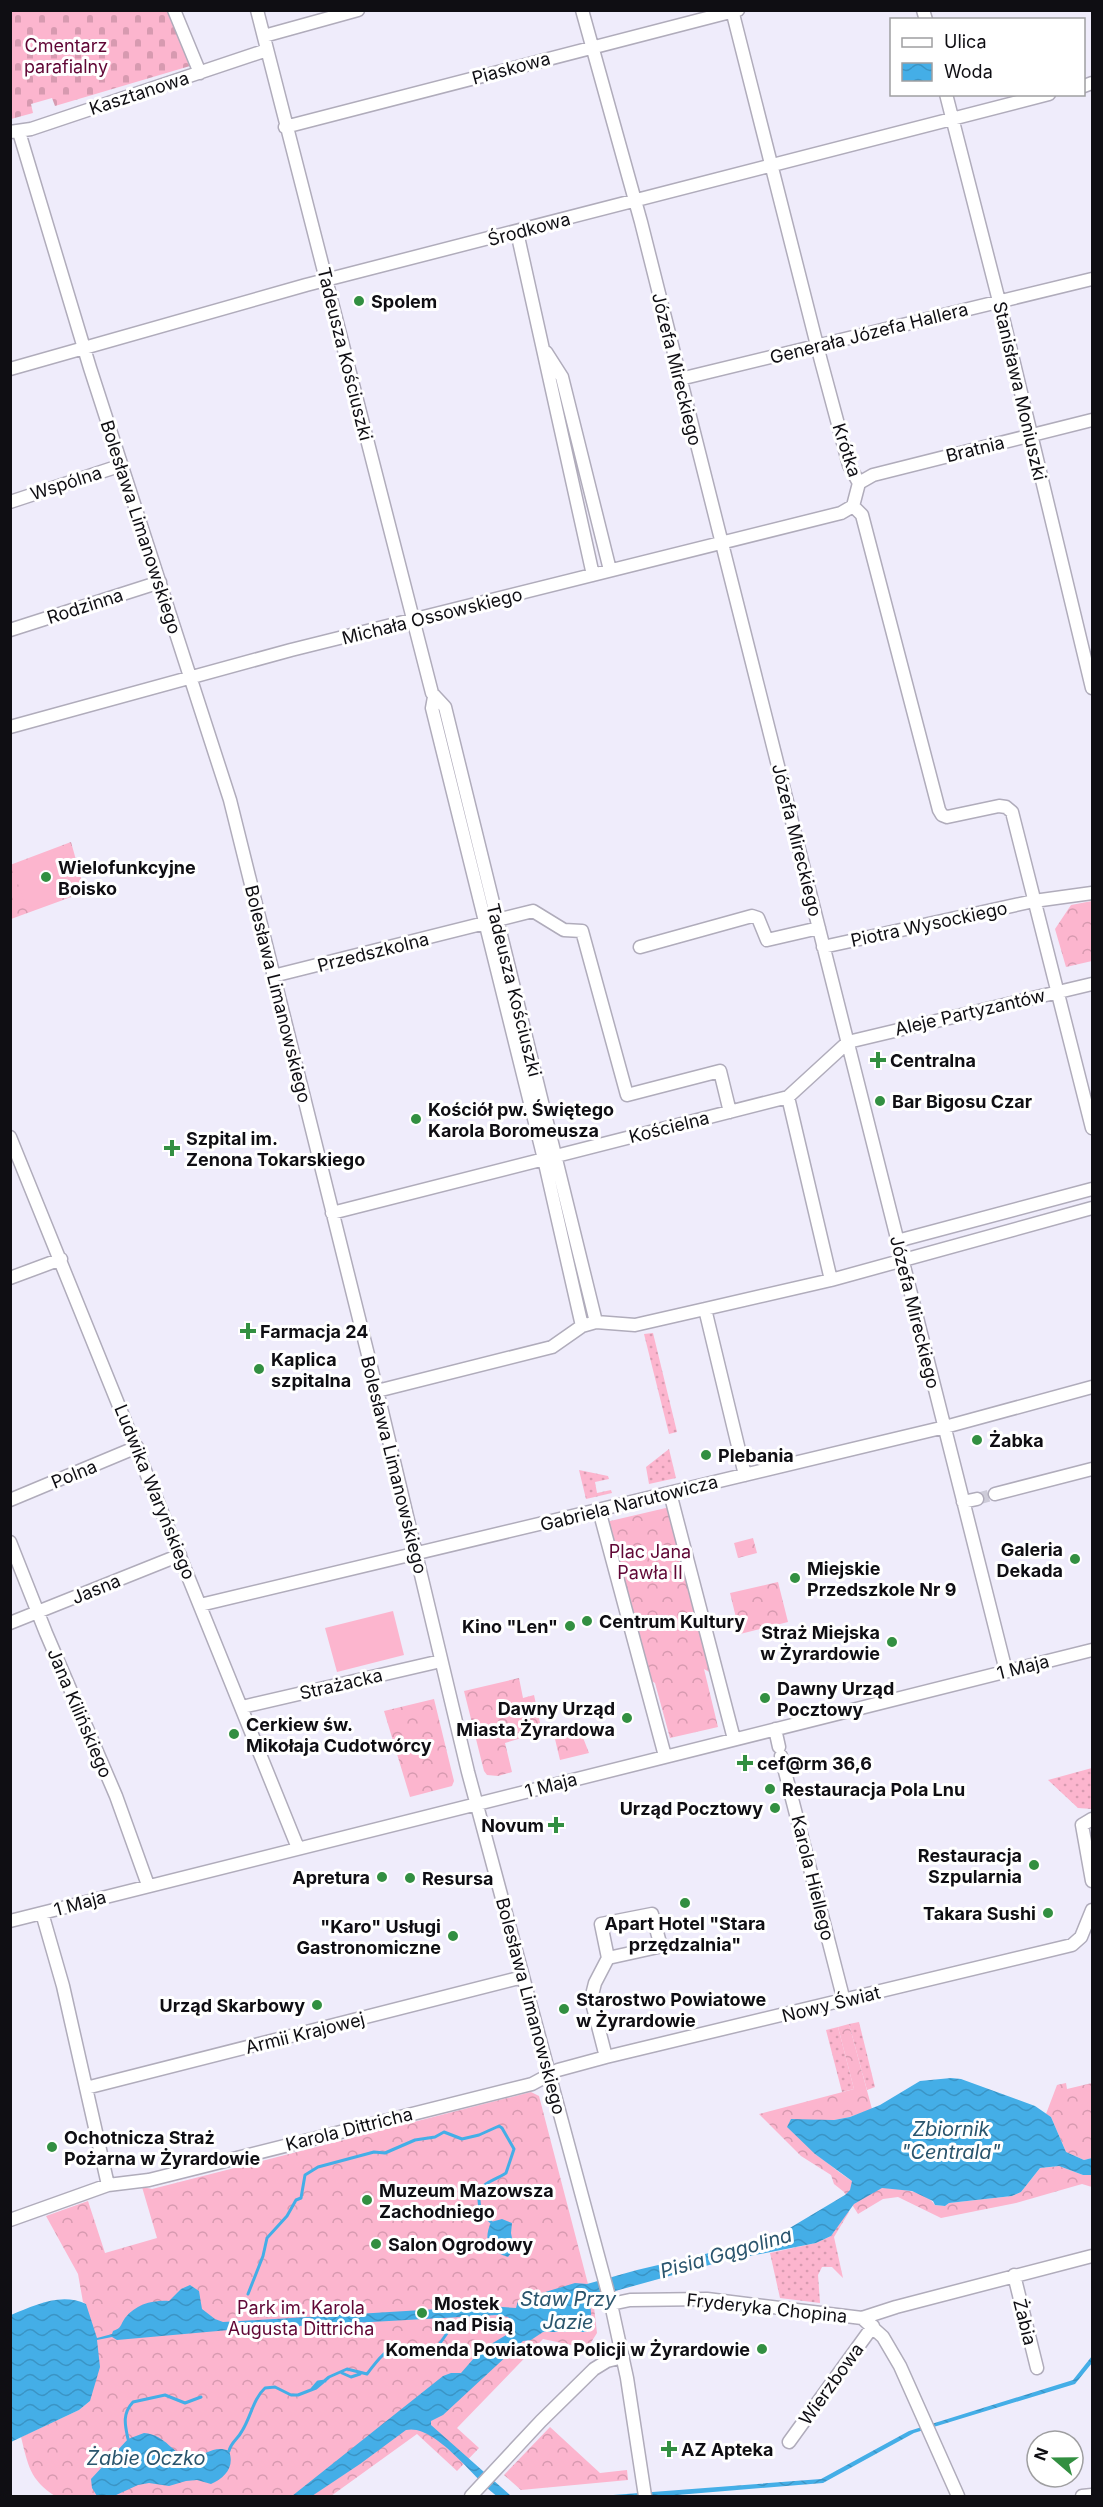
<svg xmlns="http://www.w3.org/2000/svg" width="1103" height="2507" font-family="Inter,sans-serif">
<defs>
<pattern id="grass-dots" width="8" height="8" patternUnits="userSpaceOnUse" patternTransform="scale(1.5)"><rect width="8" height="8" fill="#fcb5ce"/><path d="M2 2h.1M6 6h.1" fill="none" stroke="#d79ab0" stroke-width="1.8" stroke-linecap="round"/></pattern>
<pattern id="forest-crowns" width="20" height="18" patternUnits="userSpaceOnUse" patternTransform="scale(1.5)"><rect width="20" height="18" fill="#fcb5ce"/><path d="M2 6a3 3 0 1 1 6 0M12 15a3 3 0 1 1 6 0" fill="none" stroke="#d79ab0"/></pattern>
<pattern id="cemetery-stones" width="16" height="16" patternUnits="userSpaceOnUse" patternTransform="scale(1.5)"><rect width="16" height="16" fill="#fcb5ce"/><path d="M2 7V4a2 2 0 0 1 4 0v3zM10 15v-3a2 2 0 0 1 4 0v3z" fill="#d79ab0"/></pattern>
<pattern id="water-waves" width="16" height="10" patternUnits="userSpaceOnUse" patternTransform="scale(1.5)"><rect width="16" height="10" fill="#44aee7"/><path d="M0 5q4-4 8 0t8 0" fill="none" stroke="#3a94c5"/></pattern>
</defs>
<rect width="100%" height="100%" fill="#efecfb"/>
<path fill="url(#grass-dots)" d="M653,1333L677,1432L669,1434L644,1334Z
M669,1449L676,1478L649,1484L646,1467Z
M579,1470L608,1476L609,1479L595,1482L597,1493L611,1490L612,1493L586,1499Z
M1092,1768V1809L1078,1808L1048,1780Z
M859,2022L875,2087L867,2090L849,2024Z
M838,2027L854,2089L842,2092L826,2030Z
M848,2211L849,2212L834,2237L843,2278L832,2267H822L818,2275L820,2303L780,2298L770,2253L816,2243L831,2236Z"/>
<path fill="url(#forest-crowns)" d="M71,842L85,892L11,919L10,865Z
M1092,901V961L1066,967L1055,929L1071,905Z
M670,1507L713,1674L704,1669L718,1727L670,1738L655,1683L648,1679L606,1522Z
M753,1538L757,1553L738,1558L734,1543Z
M778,1582L788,1622L740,1634L730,1593Z
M519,1678L523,1698L534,1695L542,1732L505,1743L512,1772L498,1776L487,1775L484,1771L464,1691Z
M434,1699L454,1781L452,1786L410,1797L384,1711Z
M582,1735L589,1753L560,1760L555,1739Z
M849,2024L872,2109L850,2117L834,2120L815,2154C828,2162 841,2175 854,2182C876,2192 921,2183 935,2205L945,2206L949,2203L1012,2196L1021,2192L1040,2168L1059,2166L1083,2175H1092V2187L1082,2184L1016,2203L941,2218L898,2197L883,2199L858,2214L844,2192L834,2184L831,2175L801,2156L759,2114L854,2089L838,2027Z
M1066,2083L1067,2089L1092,2083V2158L1084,2160L1066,2152L1051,2117L1046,2114L1057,2085Z
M531,2092L539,2096L594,2307L597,2333L583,2355L571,2345L543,2339L457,2428L479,2448L457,2471L417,2434L331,2496H55C30,2480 28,2465 21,2437L79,2410L90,2401L86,2304L83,2302L78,2274L46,2216L88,2201L105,2253L157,2238L142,2187L152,2189Z
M550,2427L600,2473L627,2470L628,2480L521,2490L504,2475Z"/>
<path fill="url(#cemetery-stones)" d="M11,10L167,11L190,66L55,106L52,98L31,104L33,113L11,119Z"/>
<path fill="#fcb5ce" d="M69,846L80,888L26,908L12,866Z
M393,1611L404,1655L337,1672L325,1628Z"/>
<path fill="url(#water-waves)" d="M951,2078L961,2079L1035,2106L1051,2117L1066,2152L1084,2160L1092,2158V2175H1083L1059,2166L1040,2168L1021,2192L1012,2196L949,2203L945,2206L935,2205L933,2201L912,2191L882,2188L854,2204L831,2236L816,2243L720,2262L590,2298L592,2328L589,2332H543L531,2340L523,2341L443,2415L431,2421V2425L511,2496H497C475,2480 435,2423 406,2430L360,2464L312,2496H292L443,2376L451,2373H461L481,2350L513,2331L515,2324L508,2317L497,2315L229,2330L117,2340L112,2337L97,2340L100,2367L90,2401L79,2410L11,2442V2315C34,2306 60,2292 86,2304L97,2338L112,2334L113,2331C122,2328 120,2325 125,2318C136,2304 153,2300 169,2301L181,2289L190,2285L199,2291L202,2309L215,2319L223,2322L488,2306L516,2308L518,2301L522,2299L575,2283L587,2284L637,2270L756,2242L783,2232L845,2195L850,2190L852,2181L815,2154L787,2127L791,2119L834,2120L850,2117L880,2105L920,2081Z
M502,2219L512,2223L511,2233L514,2249L508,2257C488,2251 483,2241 491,2222Z
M1092,2356V2363L1075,2384L914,2433L823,2483L665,2496H600L821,2479L909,2431L1073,2380Z
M144,2433C167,2435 172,2455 189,2456C205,2458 213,2444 229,2451C235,2467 225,2478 211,2484L197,2480L186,2481L169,2486L149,2483L138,2485L114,2496H97L92,2488L91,2479L128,2439Z"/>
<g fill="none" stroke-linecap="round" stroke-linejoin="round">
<path stroke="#44aee7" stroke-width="3" d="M248,2294L263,2256L267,2238L287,2216L296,2200L301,2198L305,2175L318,2167L374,2152L385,2153L415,2140L435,2137L444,2132L462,2139L479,2135L499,2126L502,2128L514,2149L506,2173C487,2185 473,2182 481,2212L491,2222
M342,2373L351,2377L360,2374
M312,2389L318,2382L325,2381
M128,2439C125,2425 122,2414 133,2402L165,2395L185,2403L201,2397
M229,2451C231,2442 238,2439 242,2431C251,2417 253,2399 265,2388L275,2387L291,2395H298L316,2388L329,2377L347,2369L367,2374C379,2359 387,2343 409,2349C416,2351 420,2354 428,2354L438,2346L450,2329"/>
<path stroke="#cdcbd8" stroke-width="12" stroke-dasharray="12 6" stroke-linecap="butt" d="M977,1499L995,1494"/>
<g stroke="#b0acbb" stroke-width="15">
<path id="minor" d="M174,10L200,73
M257,10L432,693L445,707L596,1322
M582,10L641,222L1006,1671
M732,10L821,361L849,465L859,483L853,506L862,515L939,810L942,815L947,817L999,806L1006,807L1012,812L1092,1128
M923,10L926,20
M264,36L358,10
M1084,86L1092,83
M946,94L999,301L1092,688
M285,127L738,10
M10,132L31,129L267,50
M19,132L90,368L230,800L381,1407L468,1772L611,2304L627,2378L645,2496
M517,232L593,575
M546,352L562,377L610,570
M10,369L306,285L1049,94
M680,379L1092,279
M859,483L873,475L1092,420
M10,502L122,465
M10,630L160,582
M434,697L432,708L544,1159L582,1326
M10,727L291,650L841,513L853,506
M640,947L752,916L758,918L767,940L819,928
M823,947L1034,901L1092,893
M273,976L533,911L564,930L582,931L627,1095L720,1071L730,1112
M788,1097L831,1280
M10,1137L298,1848
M332,1213L788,1097L848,1042L1092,984
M897,1241L1092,1189
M10,1278L61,1259
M705,1309L745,1475
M377,1391L552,1347L582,1326L596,1322L635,1325L705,1309L831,1280L1092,1208
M670,1493L734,1739
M995,1494L1092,1469
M10,1500L137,1447
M963,1502L977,1499
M599,1510L665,1756
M10,1542L46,1633L116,1796L148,1885
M200,1605L945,1427L1092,1387
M10,1623L180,1555
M242,1707L441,1661
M775,1729L779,1747
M781,1756L844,2001
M1092,1819L1082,1825L1092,1881
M42,1913L63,1986L108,2185
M10,1921L1092,1650
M606,2057L591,1999L595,1983L608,1958L601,1924L652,1914L660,1943L658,1947L608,1958
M86,2088L523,1977
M10,2220L108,2185L149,2180L532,2084L558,2070L606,2057L1072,1945L1081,1937L1092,1910
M1014,2275L1037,2368
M611,2304L630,2300L707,2299L862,2318L883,2337L900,2366L958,2496
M862,2318L896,2307L1092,2256
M789,2442L873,2326
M471,2496L541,2421L594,2369L607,2361L623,2357
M1082,2496L1092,2495"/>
</g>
<use href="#minor" stroke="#fff" stroke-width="12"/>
</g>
<g fill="#328f41" stroke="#fff" stroke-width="2">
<circle cx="359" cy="301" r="6"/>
<circle cx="46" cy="877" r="6"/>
<path d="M875 1051h6v6h6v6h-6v6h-6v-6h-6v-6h6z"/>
<circle cx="880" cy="1101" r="6"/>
<circle cx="416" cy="1119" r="6"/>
<path d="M169 1139h6v6h6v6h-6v6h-6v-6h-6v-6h6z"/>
<path d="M245 1322h6v6h6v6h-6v6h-6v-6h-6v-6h6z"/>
<circle cx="259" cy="1369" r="6"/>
<circle cx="977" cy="1440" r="6"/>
<circle cx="706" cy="1455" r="6"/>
<circle cx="1075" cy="1559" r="6"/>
<circle cx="795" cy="1578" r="6"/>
<circle cx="587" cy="1621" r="6"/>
<circle cx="570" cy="1626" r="6"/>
<circle cx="892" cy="1642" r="6"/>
<circle cx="765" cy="1698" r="6"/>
<circle cx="627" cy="1718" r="6"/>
<circle cx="234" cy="1734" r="6"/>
<path d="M742 1754h6v6h6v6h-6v6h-6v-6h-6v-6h6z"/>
<circle cx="770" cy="1789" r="6"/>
<circle cx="775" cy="1808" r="6"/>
<path d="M553 1816h6v6h6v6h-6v6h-6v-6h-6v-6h6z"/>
<circle cx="1034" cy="1865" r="6"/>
<circle cx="382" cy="1877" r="6"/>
<circle cx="410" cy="1878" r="6"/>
<circle cx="685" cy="1903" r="6"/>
<circle cx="1048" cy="1913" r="6"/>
<circle cx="453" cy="1936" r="6"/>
<circle cx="317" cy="2005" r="6"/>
<circle cx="564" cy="2009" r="6"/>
<circle cx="52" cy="2147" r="6"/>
<circle cx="367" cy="2200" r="6"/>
<circle cx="376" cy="2244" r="6"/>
<circle cx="422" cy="2313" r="6"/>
<circle cx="762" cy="2349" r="6"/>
<path d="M666 2440h6v6h6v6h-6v6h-6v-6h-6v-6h6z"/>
</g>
<g text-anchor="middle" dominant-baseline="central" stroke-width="6" stroke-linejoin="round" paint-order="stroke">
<g font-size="18" fill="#600635" stroke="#fff">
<text x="66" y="45">Cmentarz<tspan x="66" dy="21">parafialny</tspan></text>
<text x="650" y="1551">Plac Jana<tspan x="650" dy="21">Pawła II</tspan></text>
<text x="301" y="2307">Park im. Karola<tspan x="301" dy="21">Augusta Dittricha</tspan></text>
</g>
<g font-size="18" fill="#0f0e13" stroke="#fff">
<text transform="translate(511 68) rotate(-15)">Piaskowa</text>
<text transform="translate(139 93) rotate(-18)">Kasztanowa</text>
<text transform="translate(529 229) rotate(-15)">Środkowa</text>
<text transform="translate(869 333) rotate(-14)">Generała Józefa Hallera</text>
<text transform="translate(345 354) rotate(76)">Tadeusza Kościuszki</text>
<text transform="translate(677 369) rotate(76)">Józefa Mireckiego</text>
<text transform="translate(1020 391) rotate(77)">Stanisława Moniuszki</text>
<text transform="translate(975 449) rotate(-14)">Bratnia</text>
<text transform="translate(847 450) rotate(72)">Krótka</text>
<text transform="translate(66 483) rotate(-18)">Wspólna</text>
<text transform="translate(141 527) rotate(72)">Bolesława Limanowskiego</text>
<text transform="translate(85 606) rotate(-18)">Rodzinna</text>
<text transform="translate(432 616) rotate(-14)">Michała Ossowskiego</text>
<text transform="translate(797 840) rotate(76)">Józefa Mireckiego</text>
<text transform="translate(929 924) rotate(-12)">Piotra Wysockiego</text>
<text transform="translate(373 952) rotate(-14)">Przedszkolna</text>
<text transform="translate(514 990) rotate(76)">Tadeusza Kościuszki</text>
<text transform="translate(278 994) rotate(76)">Bolesława Limanowskiego</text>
<text transform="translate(970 1012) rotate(-13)">Aleje Partyzantów</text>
<text transform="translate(669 1127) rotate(-14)">Kościelna</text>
<text transform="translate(915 1312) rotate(76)">Józefa Mireckiego</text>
<text transform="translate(394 1465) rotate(76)">Bolesława Limanowskiego</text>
<text transform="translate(74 1474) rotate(-22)">Polna</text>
<text transform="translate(155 1492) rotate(68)">Ludwika Waryńskiego</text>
<text transform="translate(629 1503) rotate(-14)">Gabriela Narutowicza</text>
<text transform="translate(96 1589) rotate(-22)">Jasna</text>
<text transform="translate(1023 1667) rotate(-14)">1 Maja</text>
<text transform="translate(341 1684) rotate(-13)">Strażacka</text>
<text transform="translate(80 1713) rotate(67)">Jana Kilińskiego</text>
<text transform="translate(551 1785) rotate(-14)">1 Maja</text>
<text transform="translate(813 1878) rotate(76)">Karola Hiellego</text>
<text transform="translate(80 1903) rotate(-15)">1 Maja</text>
<text transform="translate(831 2004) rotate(-14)">Nowy Świat</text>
<text transform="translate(531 2006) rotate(75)">Bolesława Limanowskiego</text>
<text transform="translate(305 2033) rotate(-14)">Armii Krajowej</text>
<text transform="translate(349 2129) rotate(-14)">Karola Dittricha</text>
<text transform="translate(767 2308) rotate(6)">Fryderyka Chopina</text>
<text transform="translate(1025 2322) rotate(76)">Żabia</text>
<text transform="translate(831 2384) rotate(-54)">Wierzbowa</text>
</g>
<g font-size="18" font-weight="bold" fill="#0f0e13" stroke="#fff" text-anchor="start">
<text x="371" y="301">Spolem</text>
<text x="58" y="867">Wielofunkcyjne<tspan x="58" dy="21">Boisko</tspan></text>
<text x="890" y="1060">Centralna</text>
<text x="892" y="1101">Bar Bigosu Czar</text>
<text x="428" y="1109">Kościół pw. Świętego<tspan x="428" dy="21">Karola Boromeusza</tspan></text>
<text x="186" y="1138">Szpital im.<tspan x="186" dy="21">Zenona Tokarskiego</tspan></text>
<text x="260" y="1331">Farmacja 24</text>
<text x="271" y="1359">Kaplica<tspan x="271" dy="21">szpitalna</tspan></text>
<text x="989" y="1440">Żabka</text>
<text x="718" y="1455">Plebania</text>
<text x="1063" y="1549" text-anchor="end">Galeria<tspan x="1063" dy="21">Dekada</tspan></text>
<text x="807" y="1568">Miejskie<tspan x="807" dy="21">Przedszkole Nr 9</tspan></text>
<text x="599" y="1621">Centrum Kultury</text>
<text x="558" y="1626" text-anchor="end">Kino "Len"</text>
<text x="880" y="1632" text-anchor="end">Straż Miejska<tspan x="880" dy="21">w Żyrardowie</tspan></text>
<text x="777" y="1688">Dawny Urząd<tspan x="777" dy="21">Pocztowy</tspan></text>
<text x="615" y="1708" text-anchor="end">Dawny Urząd<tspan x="615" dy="21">Miasta Żyrardowa</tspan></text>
<text x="246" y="1724">Cerkiew św.<tspan x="246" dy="21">Mikołaja Cudotwórcy</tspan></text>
<text x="757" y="1763">cef@rm 36,6</text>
<text x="782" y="1789">Restauracja Pola Lnu</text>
<text x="763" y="1808" text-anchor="end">Urząd Pocztowy</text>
<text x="544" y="1825" text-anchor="end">Novum</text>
<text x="1022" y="1855" text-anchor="end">Restauracja<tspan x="1022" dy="21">Szpularnia</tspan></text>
<text x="370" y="1877" text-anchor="end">Apretura</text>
<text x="422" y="1878">Resursa</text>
<text x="1036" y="1913" text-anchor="end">Takara Sushi</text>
<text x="685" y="1923" text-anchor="middle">Apart Hotel "Stara<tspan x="685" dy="21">przędzalnia"</tspan></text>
<text x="441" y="1926" text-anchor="end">"Karo" Usługi<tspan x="441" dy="21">Gastronomiczne</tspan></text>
<text x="576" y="1999">Starostwo Powiatowe<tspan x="576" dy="21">w Żyrardowie</tspan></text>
<text x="305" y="2005" text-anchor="end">Urząd Skarbowy</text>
<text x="64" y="2137">Ochotnicza Straż<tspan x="64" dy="21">Pożarna w Żyrardowie</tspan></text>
<text x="379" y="2190">Muzeum Mazowsza<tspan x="379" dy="21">Zachodniego</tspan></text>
<text x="388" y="2244">Salon Ogrodowy</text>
<text x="434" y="2303">Mostek<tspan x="434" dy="21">nad Pisią</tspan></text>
<text x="750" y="2349" text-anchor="end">Komenda Powiatowa Policji w Żyrardowie</text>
<text x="681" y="2449">AZ Apteka</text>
</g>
<g font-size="20" font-style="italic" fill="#2a556d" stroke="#fff">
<text x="951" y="2129">Zbiornik<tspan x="951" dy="23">"Centrala"</tspan></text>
<text transform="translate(726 2253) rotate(-16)">Pisia Gągolina</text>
<text x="568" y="2299">Staw Przy<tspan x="568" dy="23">Jazie</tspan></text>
<text x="146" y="2458">Żabie Oczko</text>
</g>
</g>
<rect width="1103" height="2507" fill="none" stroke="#0f0e13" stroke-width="24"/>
<rect x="890" y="18" width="195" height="78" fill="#ffffff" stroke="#9f9fa1" stroke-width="1.5"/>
<rect x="902" y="38" width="30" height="9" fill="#ffffff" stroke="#9f9fa1" stroke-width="1.5"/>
<text x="944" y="48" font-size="18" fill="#0f0e13">Ulica</text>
<rect x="902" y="63" width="30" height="18" fill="url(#water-waves)" stroke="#9f9fa1" stroke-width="1.5"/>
<text x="944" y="78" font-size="18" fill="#0f0e13">Woda</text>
<g transform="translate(1055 2459) rotate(290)"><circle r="28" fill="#ffffff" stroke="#9f9fa1" stroke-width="1.5"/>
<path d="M0-4.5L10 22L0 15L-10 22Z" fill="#328f41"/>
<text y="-9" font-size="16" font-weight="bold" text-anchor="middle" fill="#0f0e13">N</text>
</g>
</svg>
